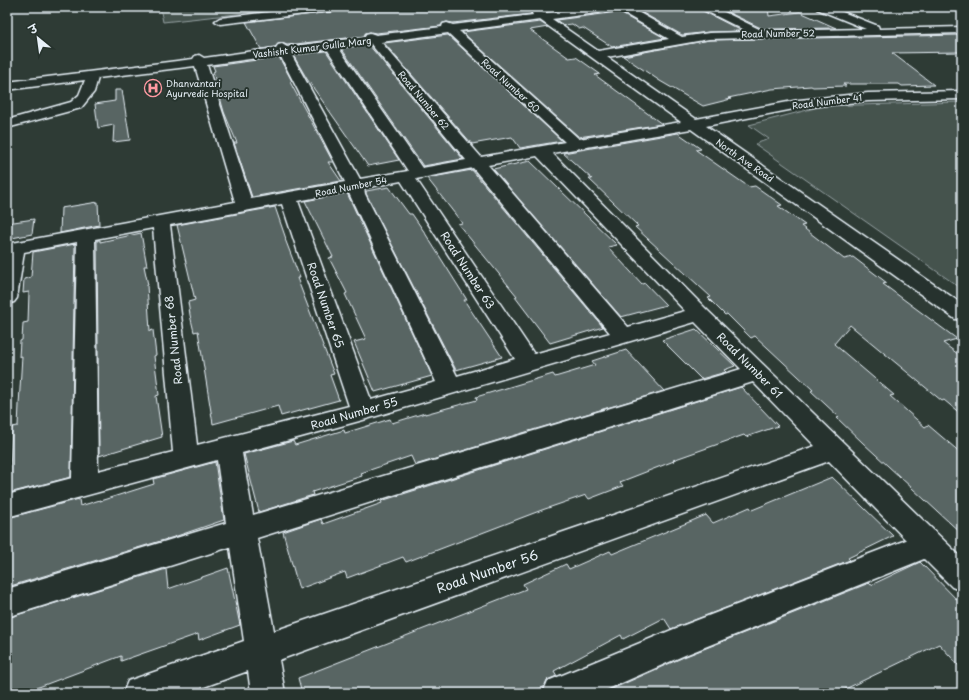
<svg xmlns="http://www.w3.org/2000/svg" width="969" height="700" font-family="'Playpen Sans','Playpen Sans Deva',sans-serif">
<rect width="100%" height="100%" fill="#2e3b35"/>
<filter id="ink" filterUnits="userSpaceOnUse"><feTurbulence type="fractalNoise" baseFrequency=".025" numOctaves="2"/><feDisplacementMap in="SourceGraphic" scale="8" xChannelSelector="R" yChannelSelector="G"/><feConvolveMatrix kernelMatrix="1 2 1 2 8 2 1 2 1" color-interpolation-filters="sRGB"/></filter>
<g filter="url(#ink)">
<path fill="#45524e" stroke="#96a2a3" d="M160,7H301L163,22Z
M962,102V289L755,144L769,139L749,125L823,106Z"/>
<path fill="#596563" stroke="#e8f1f8" d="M345,7H581L544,11L537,9L532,10L531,14L453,23L447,22L443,23L441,26L376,33L370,32L366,33L364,36L287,45L282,43L278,44L275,47L261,49L246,22L339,11Z
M632,7H700L701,10L742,31L709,32L682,35Z
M717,7H768L769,16L800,12L836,28L763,29Z
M618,12L665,38L612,47L583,28L579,29L572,24L563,25L556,20Z
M540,22L548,27L530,30L569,58L576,57L600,74L595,75L662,124L579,137L462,32Z
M448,35L562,141L520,148L512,137L472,144L384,43Z
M962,35V52L892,53L934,85L902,86L899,84H843L846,86L813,87L811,86L772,89L728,98L731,99L703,106L660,81L623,56L709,40Z
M369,45L463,159L423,166L341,48Z
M326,51L399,160L368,166L307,79L293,55Z
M279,57L292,81L290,82L333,162H328L341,181L252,197L234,143H237L224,112L213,72L215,71L213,66Z
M115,90H122L130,140L113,142L114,125L98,128L95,104L115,101Z
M678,133L701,149L696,150L749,187L755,186L782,205L778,206L805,225L801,226L844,259L853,257L887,283L883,284L957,339L943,343L962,357V415L944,400L942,401L850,325L834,344L894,395L890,396L925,427L928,425L962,454V534L863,443L837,418L839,417L811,391L813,390L768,348L755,336L751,338L727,314L725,315L708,298L711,297L635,227L638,226L589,179H592L563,153Z
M530,161L617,245L608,247L642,284L645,283L666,305L621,317L493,169Z
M472,170L603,327L550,343L515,297L517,296L458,224L462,223L427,178Z
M389,187L409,214H412L425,233L467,300H464L502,357L456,370L366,194V191Z
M347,193L432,376L375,392L354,342L366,339L345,294L347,293L329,258L333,257L305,201Z
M98,202L99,225L60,233L61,208Z
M275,207L286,239H285L300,278H297L334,374L330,375L339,400L281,416L278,406L213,424L198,331L194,332L190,315L188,302L195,300L177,225Z
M34,219L32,234L7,239V223Z
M141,233L147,266H144L148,285H147L150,331L153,330L156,355L154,356L159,395L156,396L162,437L99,456L97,240H100V242Z
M75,244L71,477L9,493L12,427L18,426L19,405L22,356L19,357L20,341L22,340L23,323L28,322L29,292L23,293L24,279L31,277L33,252Z
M696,329L735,366L724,370L726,372L701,379L662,340Z
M626,350L664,391L415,465L411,456L361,473L362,476L312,492L313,495L259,512L244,454L293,441L295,445L344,430L345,433L390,419L392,423L425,413V414L477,400L476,397L553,374L555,377L595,365L592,361Z
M741,387L778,426L746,437L744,435L673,460L674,461L620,482L623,486L589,499L586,495L542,510L406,562L403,557L347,578L345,572L299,589L283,532L321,519L323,524L382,503L381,501Z
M215,462L224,520L174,537L7,587L8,518L79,499L80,506L100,500V501L154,484L153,479Z
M832,477L893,536L848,558L850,560L671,629L664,618L623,639L621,635L554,671L557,676L547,680L544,687L530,693H302L298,678L526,589L523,584L566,564L569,569L610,551L612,554L706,515L713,523L750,507L752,510Z
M920,562L962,605V669L939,644L837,693H603L686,656L869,583L871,585Z
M228,568L240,625L199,640L198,634L121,661V656L23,693H7V618L166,569L168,589Z"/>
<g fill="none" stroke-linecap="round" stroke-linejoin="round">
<g stroke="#e8f1f8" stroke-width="3">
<path id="minor" d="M312,7H344L339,10L220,24L215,21L220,18Z
M593,7H629L682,37L709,33L748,32L702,9L701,7H714L763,31L866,29L817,9L816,7H830L878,26L879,29L962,27V33L709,39L607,57L696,119L799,100L868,93L962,91V99L868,101L799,108L706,126L962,304V320L955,319L691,129L552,153L706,309L962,558V591L952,587L924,559L685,655L599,693H543L548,681L674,629L906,540L829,461L279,660L285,693H251L248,671L187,693H123L128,681L244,641L230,547L7,617V589L226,523L217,460L7,517V495L72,478L77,242L24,252L17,298L14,302L7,304V244L235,202L195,66L98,78L94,92L81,108L7,128V120L71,102L79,95L85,80L7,90V82L193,59L195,56L199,55L204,58L276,48L278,45L282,44L287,47L365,37L366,34L370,33L376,35L442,27L443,24L447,23L453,25L533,15L532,13L533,11L537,10L544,13ZM618,10L669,39L598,51L552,19ZM540,20L681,122L579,139L459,31ZM448,33L565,142L481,157L381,42ZM370,43L466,160L422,168L338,47ZM327,49L408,171L360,179L291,54ZM280,55L345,182L251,199L207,65ZM537,156L685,311L628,327L488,165ZM473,168L610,333L534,354L416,179ZM401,181L515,359L457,376L365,194L364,188ZM348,191L436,382L371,400L298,201ZM282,204L349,406L197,445L170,225ZM153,228L173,452L98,471L95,239ZM695,322L741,369L253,515L242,453L363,420ZM753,382L815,446L274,631L257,538Z"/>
</g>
<use href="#minor" fill="#26332d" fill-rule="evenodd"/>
</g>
</g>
<defs>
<g id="hospital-ring" transform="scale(0.9)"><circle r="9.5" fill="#26332d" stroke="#ff9aa2" stroke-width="1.5"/><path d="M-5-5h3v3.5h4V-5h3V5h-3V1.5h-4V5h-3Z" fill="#ff9aa2"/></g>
</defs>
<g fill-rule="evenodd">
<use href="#hospital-ring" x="153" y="88"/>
</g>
<g text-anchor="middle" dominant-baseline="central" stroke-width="4" stroke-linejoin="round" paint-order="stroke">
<g font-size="9" fill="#e8f1f8" stroke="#26332d">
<text transform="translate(778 33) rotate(-1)">Road Number 52</text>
<text transform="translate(312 47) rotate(-7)">Vashisht Kumar Gulla Marg</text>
<text transform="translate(511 85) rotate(42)">Road Number 60</text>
<text transform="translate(424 100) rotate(50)">Road Number 62</text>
<text transform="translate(827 101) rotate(-7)">Road Number 41</text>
<text transform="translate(745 160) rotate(35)">North Ave Road</text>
<text transform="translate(351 186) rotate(-11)">Road Number 54</text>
</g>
<g font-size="9" fill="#e8f1f8" stroke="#26332d" text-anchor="start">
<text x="166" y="83">Dhanvantari<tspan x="166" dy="10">Ayurvedic Hospital</tspan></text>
</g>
<g font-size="11" fill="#e8f1f8" stroke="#26332d">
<text transform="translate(468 270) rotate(57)">Road Number 63</text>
<text transform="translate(326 305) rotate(71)">Road Number 65</text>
<text transform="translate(173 340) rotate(-96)">Road Number 68</text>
<text transform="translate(750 365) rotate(45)">Road Number 61</text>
<text transform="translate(354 413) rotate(-16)">Road Number 55</text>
</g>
<g font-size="13" fill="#e8f1f8" stroke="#26332d">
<text transform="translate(487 571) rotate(-19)">Road Number 56</text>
</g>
</g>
<rect width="969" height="700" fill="none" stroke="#26332d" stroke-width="24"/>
<rect x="12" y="12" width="945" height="676" fill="none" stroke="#e8f1f8" stroke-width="1.5" filter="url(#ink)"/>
<g transform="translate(38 38) rotate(331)" stroke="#26332d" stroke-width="3" paint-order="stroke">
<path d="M0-3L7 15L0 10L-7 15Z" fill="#e8f1f8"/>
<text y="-6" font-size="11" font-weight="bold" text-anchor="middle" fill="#e8f1f8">उ</text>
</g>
</svg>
